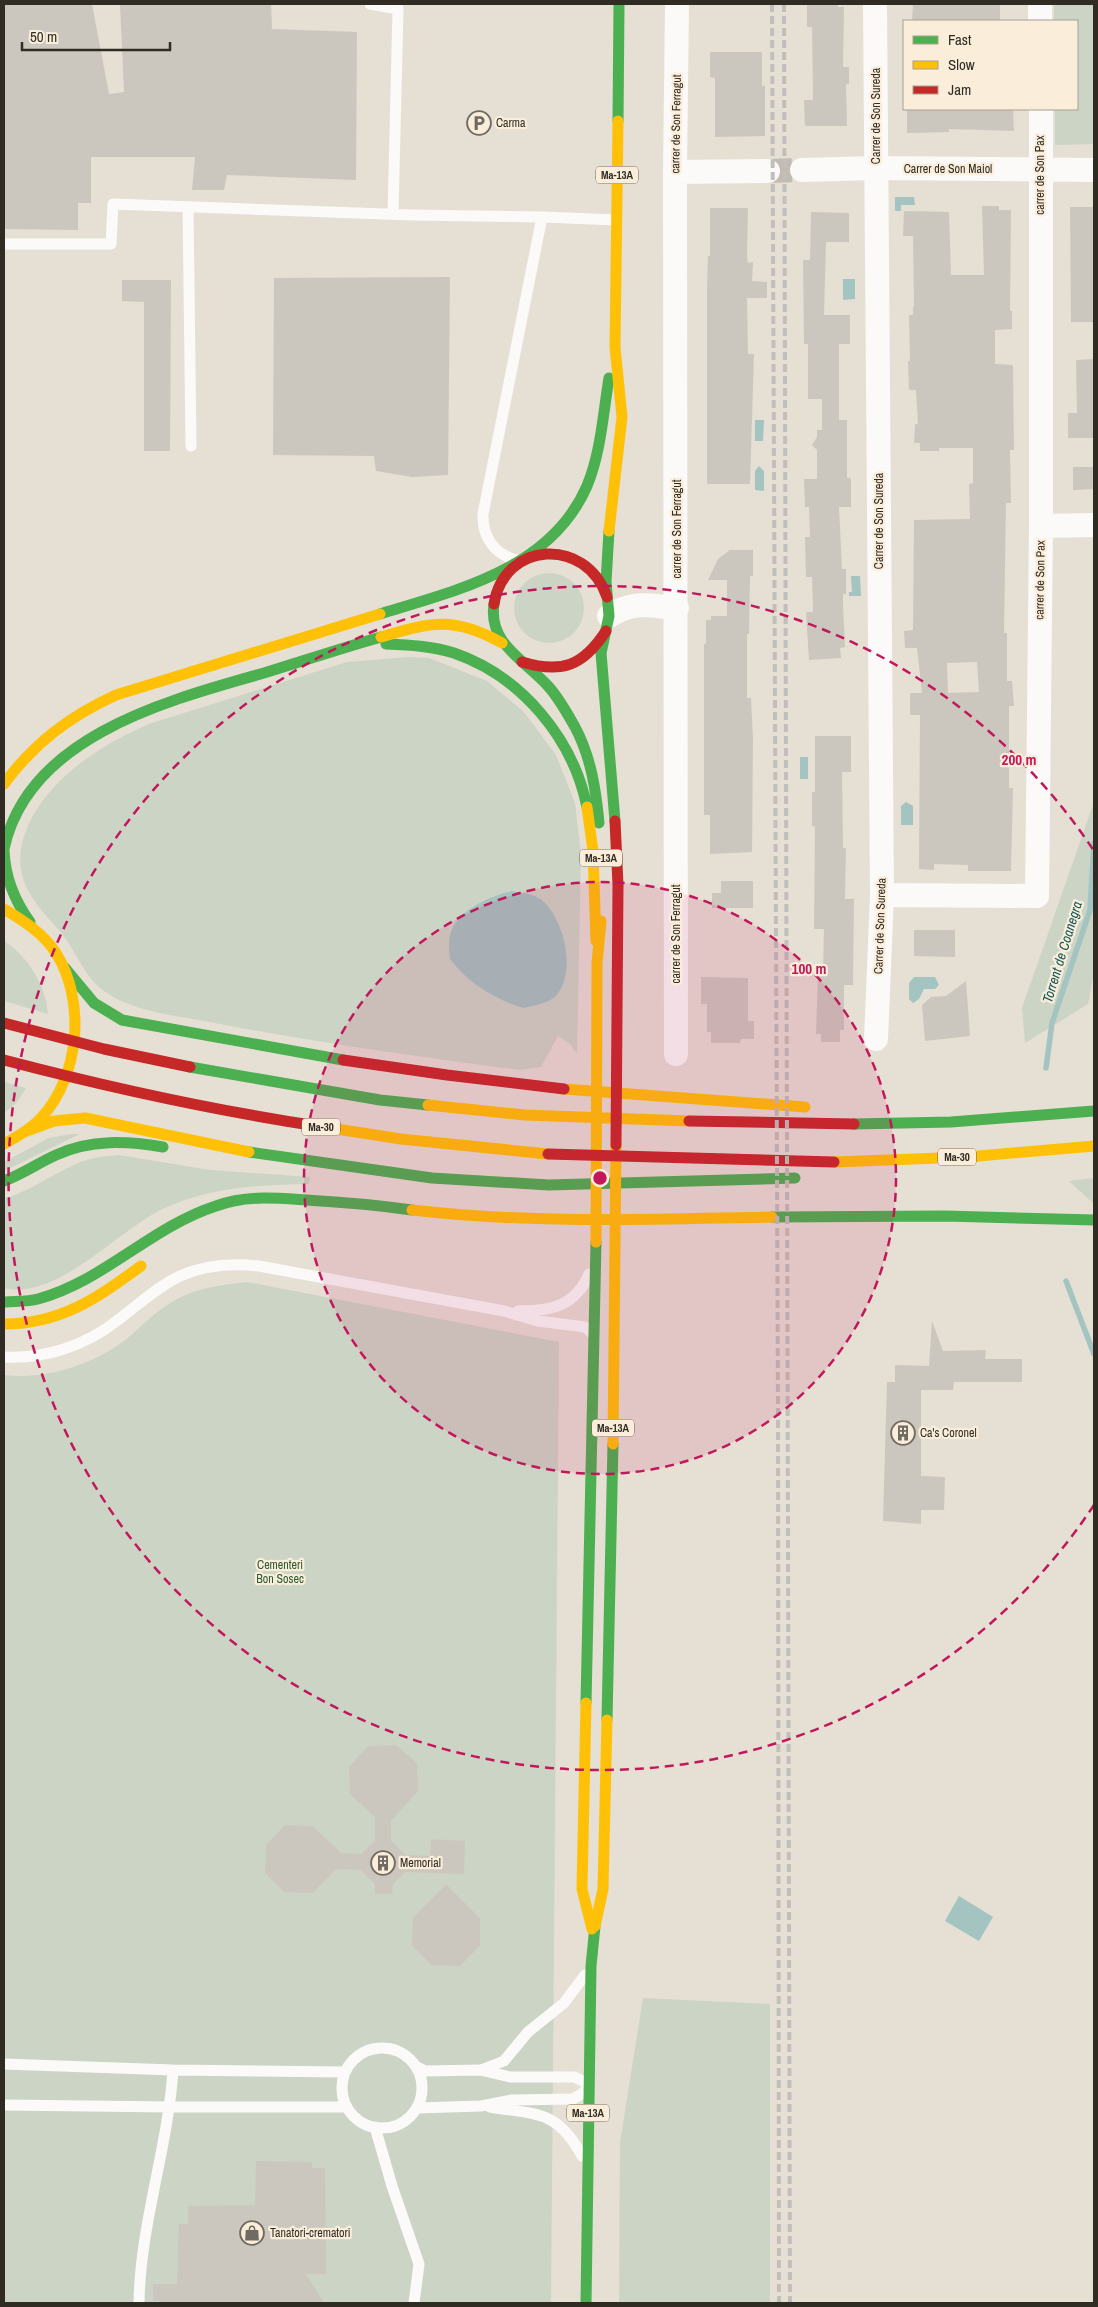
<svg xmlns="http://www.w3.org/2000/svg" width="1098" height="2307" font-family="'Archivo Narrow',sans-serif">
<rect width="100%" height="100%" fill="#e5dfd4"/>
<path fill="#ccd4c5" d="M1054,4H1094V144L1055,145V109H1077V21H1054Z
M514 608a35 35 0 1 1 70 0a35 35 0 1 1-70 0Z
M408,657L429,658L487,681L524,712L556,755L575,803L581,854L577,1054L570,1044L558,1036L541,1067L520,1070C419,1057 319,1043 220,1024C186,1017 136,1013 107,993C83,978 76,948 57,928C36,905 16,883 21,849C32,788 98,745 152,723L347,662Z
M1094,802V973L1088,1004L1025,1043L1022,1008Z
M4,941C28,956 46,986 48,1014L4,1001Z
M4,1082L26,1088L17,1102L4,1113Z
M71,1134H80L4,1171V1162L49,1138Z
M119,1155L210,1170L310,1177L309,1184C261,1185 212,1187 167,1207C120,1227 59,1301 4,1288V1199C29,1191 50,1176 74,1165C88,1158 104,1156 119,1155Z
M1094,1178V1204L1069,1181Z
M247,1282L559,1342L551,2303H4V1375C47,1380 96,1364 129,1337C144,1324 159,1308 177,1299C199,1287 223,1285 247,1282Z
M643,1998L770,2004V2303H619L620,2143Z"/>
<path fill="#a3c4c1" d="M895,197H914L915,205H901V211H895Z
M843,279H855V299L843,300Z
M755,420H764L763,441H755Z
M759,466L764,471V491L755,490V471Z
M851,576H860L861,596H849V592H852Z
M800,757H808V779H800Z
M906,802L913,806V825H901V806Z
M512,891C523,893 536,894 544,902C565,922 577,974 555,997C548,1003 532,1006 523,1008C494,999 468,983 450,959C449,950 448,940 451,932C459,909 491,896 512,891Z
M914,977H935L939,985L935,989H924L919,999L913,1003L909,999V983Z
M959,1896L993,1917L979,1941L945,1921Z"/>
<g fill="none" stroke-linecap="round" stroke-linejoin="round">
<path stroke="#a3c4c1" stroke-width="5.5" d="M1046,1068L1052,1023L1090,910L1094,843
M1066,1281L1094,1354"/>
</g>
<path fill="#ccc7be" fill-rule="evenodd" d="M4,4H92L109,94L124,92L120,4H271L272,29L357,32L356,180L227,175L224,190H192L195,157H91V203H78V230L4,229Z
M807,4H838V7H844L843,67H849V84H846L847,126H805L804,100H813L812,27H807Z
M913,4H1000V21H912Z
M710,52H762V86H765V136L715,137V78L710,77Z
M907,109H1013L1014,131L949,129V132L907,133Z
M982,206H999V210H1011L1010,311H1012V329L995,330V364L1013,365L1014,450H1010L1011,503H1006L1004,633H1007V681H1012L1014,706H1009V788H1013L1011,871H968V865L934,864V870L919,869L920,715H910V693H922L917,648H905L904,631L913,630L914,520L970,519L969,484L973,483V448H939V451H920V443H914L915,424H918L916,390H909L908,361H910L909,315H913V307H914L913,236H903L904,211L949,212L951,275H984ZM977,662L979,692L948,693L947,663Z
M1070,207H1094V322H1071Z
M710,208H748L747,257L748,263L753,262L752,281L767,282V298H747L748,354H754L750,484H707V287L708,256H710Z
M811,212L849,213V242H826L824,315H850V344H839V420H847V478H851V507H839L842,569H846V594H843V606L845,647L840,648L841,658L809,660L806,612H813L812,577H806L805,537H810L809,507H805L804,479H817V450L812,445L817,437V430H822V399H808V344H804L803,260H810Z
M450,277L448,475L412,477L376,471L374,456L273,455L274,278Z
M122,280H171L170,451H144V302L122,301Z
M1094,359V438H1068V413H1077L1076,360Z
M1073,467H1094V489L1073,490Z
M730,550H753V576H750L749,634H747V698H751L753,739L752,852L710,854V815H704V644H706V620H711V616H727V580H708L718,559Z
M815,736H851V772H842L843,848H846L845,899H854L853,985H844V1030H840V1042H821V1034H816L818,971H823L824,929H814L815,826H812V792H815Z
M721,881H753V908H712V893H721Z
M914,930H955V957L914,956Z
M701,977L748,978V1021H754V1039H741L740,1043H711V1032H707V1004H701Z
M966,981L970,1036L925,1041L922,1005L931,997L946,996Z
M932,1321L943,1351L986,1350L985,1359H1022V1382H954L953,1390H921V1476L945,1477L944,1510H921V1524L883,1521L887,1382H895V1365L929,1366Z
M396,1745L417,1763L418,1791L391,1821V1841L406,1855L430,1856L431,1839L465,1841L464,1874L405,1872L393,1884L392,1894H375V1884L361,1870L336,1869L313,1893L284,1892L265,1873L266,1845L285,1825L313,1826L341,1853L361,1854L375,1841V1817L350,1794L349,1767L368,1746Z
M446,1884L480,1918V1946L460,1966L431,1965L412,1945L413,1918Z
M256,2161L312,2162V2168H325L326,2274H306L324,2303H160V2301H153V2284H177L179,2224H188V2206L255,2205Z"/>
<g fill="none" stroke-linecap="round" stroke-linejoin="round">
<path stroke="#c1bbb1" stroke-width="24" stroke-dasharray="24 12" stroke-linecap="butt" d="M768,171L802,170"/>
<path stroke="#fbfaf9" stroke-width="11" d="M370,4L398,9L393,214
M188,207L191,446
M4,244H111L113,204L412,215L542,217
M517,560C495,555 482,537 483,514L542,217L616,220
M518,1311C550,1311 575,1307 589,1274
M4,1357C45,1359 85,1346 118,1320C138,1305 157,1287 180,1276C204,1265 233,1263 259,1266L504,1311L538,1321L585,1327L592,1333
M342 2088a40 40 0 1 1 80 0a40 40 0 1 1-80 0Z
M4,2064L173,2070L345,2072
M417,2067L425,2071L480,2070L510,2077H574L585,2082L588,2087L583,2093L573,2099L512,2100L481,2106L417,2108
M481,2070L504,2061L528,2032L564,2003L585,1975
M4,2105L171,2107H347
M490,2107C536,2115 557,2109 582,2156
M375,2127L392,2186L419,2264L414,2303
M139,2303C140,2225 168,2148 173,2070"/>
<path stroke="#fbfaf9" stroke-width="24" d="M875,4L882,895L876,1039
M1040,4V21
M802,170L876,168L1094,170
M675,172L768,171
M1041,526L1094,525
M609,616C635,600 649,606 677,608
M882,895L1037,896L1041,526V109
M676,1054L675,172L677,4"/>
<path stroke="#4caf50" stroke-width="11" d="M618,121L619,4
M609,531L606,582L609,616L601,653L615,821
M494,604C488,644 525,660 548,686C559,698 567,713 575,727C591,757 596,790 599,823
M380,614C458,590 551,569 587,486C601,452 603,414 609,378
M386,644C409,645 432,646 454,653C521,676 573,738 587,807
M4,849C28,736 169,700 264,673C303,661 342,648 381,637
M4,850C5,878 14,900 30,922
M65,968L94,1003L122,1020L343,1060
M190,1067L380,1100L428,1105
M854,1124L951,1122L1094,1111
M249,1152L432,1178L549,1185L795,1178
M4,1181C23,1174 38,1163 56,1155C91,1139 127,1141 163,1147
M772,1217L945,1216L1094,1220
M4,1302C15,1301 27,1302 38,1299C104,1281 151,1227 216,1206C246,1195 275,1198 306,1200C341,1202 377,1205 412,1210
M586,1703L596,1242
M607,1720L613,1444
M586,2303L591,1966L595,1926"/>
<path stroke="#ffc107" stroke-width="11" d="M609,531L622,417L615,347L618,121
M381,637C431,622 454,616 502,643
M4,784C34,743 70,716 116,695L380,614
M587,807L593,851L596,941
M4,909C24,921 43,933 56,953C86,1001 80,1076 41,1118C31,1129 17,1137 4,1144
M564,1089L805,1107
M428,1105L525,1115L689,1121
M317,1126L401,1139L548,1154
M24,1132L54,1121L85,1118L249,1152
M834,1162L967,1157L1094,1146
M412,1210C532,1224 651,1219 772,1217
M596,1242L597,963L601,921
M4,1324C61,1324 97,1298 141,1266
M613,1444L616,1145
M586,1703L582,1889L592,1929
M595,1926L603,1889L607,1720"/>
<path stroke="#c62828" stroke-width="11" d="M494,604C504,541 586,536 607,597
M522,662C562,674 583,666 606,631
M615,821L618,885L616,1145
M4,1023L104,1049L190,1067
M4,1060C107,1087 212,1110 317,1126
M343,1060L447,1075L564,1089
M689,1121L854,1124
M548,1154L834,1162"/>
<path stroke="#c0bfbb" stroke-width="4" stroke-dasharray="8 4" stroke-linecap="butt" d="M772,4L778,1406L779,2303
M784,4L790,2303"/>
</g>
<circle cx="600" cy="1178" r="296" fill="#c2185b" fill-opacity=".12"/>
<g fill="none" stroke="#c2185b" stroke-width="2.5" stroke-dasharray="9 6">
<circle cx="600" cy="1178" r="296"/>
<path d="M1094 1505A592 592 0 1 1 1094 851"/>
</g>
<defs>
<g id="parking-ring" transform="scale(1.25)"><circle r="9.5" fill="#faedda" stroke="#6f6b62" stroke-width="1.5"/><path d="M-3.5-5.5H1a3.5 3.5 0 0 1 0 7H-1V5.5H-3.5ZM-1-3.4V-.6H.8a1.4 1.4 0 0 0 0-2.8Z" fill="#6f6b62"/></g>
<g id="building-ring" transform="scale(1.25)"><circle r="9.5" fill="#faedda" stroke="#6f6b62" stroke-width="1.5"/><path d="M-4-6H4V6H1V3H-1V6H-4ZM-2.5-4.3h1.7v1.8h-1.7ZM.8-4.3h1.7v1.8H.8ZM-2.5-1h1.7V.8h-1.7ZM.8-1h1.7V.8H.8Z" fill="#6f6b62"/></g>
<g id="shop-ring" transform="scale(1.25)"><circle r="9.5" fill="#faedda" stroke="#6f6b62" stroke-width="1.5"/><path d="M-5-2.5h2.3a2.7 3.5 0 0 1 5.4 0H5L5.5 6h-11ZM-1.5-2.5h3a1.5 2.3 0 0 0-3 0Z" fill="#6f6b62"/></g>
</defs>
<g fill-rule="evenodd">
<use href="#parking-ring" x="479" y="123"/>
<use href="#building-ring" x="903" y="1433"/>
<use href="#building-ring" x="383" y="1863"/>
<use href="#shop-ring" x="252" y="2233"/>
</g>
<g text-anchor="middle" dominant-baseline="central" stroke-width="4.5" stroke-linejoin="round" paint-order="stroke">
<g fill="#faedda" stroke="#6d665b" stroke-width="1">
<rect x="596" y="166.5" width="42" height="17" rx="4"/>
<rect x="580" y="849.5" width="42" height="17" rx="4"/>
<rect x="302" y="1118.5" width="38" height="17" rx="4"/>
<rect x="938" y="1148.5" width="38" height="17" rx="4"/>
<rect x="592" y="1419.5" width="42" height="17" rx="4"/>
<rect x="567" y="2104.5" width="42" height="17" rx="4"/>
</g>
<g font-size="11" font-weight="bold" fill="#302c24">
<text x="617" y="175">Ma-13A</text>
<text x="601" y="858">Ma-13A</text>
<text x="321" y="1127">Ma-30</text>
<text x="957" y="1157">Ma-30</text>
<text x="613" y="1428">Ma-13A</text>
<text x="588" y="2113">Ma-13A</text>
</g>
<g font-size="12" fill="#302c24" stroke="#faedda">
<text transform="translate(876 116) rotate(-90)">Carrer de Son Sureda</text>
<text transform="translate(676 124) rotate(-89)">carrer de Son Ferragut</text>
<text x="948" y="169">Carrer de Son Maiol</text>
<text transform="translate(1040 175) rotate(-90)">carrer de Son Pax</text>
<text transform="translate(879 521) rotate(-90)">Carrer de Son Sureda</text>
<text transform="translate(677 529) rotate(-90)">carrer de Son Ferragut</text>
<text transform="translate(1040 580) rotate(-89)">carrer de Son Pax</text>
<text transform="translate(880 926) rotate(-88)">Carrer de Son Sureda</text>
<text transform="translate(676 934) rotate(-90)">carrer de Son Ferragut</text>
</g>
<g font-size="12" fill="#302c24" stroke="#faedda" text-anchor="start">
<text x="496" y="123">Carma</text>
<text x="920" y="1433">Ca's Coronel</text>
<text x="400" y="1863">Memorial</text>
<text x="270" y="2233">Tanatori-crematori</text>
</g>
<g font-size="12" fill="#2d5b33" stroke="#faedda">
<text x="280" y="1565">Cementeri<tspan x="280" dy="14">Bon Sosec</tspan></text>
</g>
<g font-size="14" font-style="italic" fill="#12595a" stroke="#faedda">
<text transform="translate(1062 952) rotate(-73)">Torrent de Coanegra</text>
</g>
</g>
<circle cx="600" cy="1178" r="8" fill="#c2185b" stroke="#faedda" stroke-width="2.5"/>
<g font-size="15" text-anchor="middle" font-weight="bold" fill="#c2185b" stroke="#faedda" stroke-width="4.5" stroke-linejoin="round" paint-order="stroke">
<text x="1019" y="765">200 m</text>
<text x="809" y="974">100 m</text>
</g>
<rect width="1098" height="2307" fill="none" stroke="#302c24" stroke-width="10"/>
<rect x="903" y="20" width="175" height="90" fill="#faedda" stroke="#a9a091"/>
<rect x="913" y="36" width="25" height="8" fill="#4caf50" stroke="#a9a091"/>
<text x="948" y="45" font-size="15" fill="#302c24">Fast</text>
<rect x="913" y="61" width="25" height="8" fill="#ffc107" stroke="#a9a091"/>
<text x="948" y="70" font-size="15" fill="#302c24">Slow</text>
<rect x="913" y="86" width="25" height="8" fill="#c62828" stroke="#a9a091"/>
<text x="948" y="95" font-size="15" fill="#302c24">Jam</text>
<path d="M22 42v8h148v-8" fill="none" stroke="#302c24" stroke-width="2.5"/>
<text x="30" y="42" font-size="15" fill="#302c24" stroke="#faedda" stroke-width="4" paint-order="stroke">50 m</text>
</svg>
